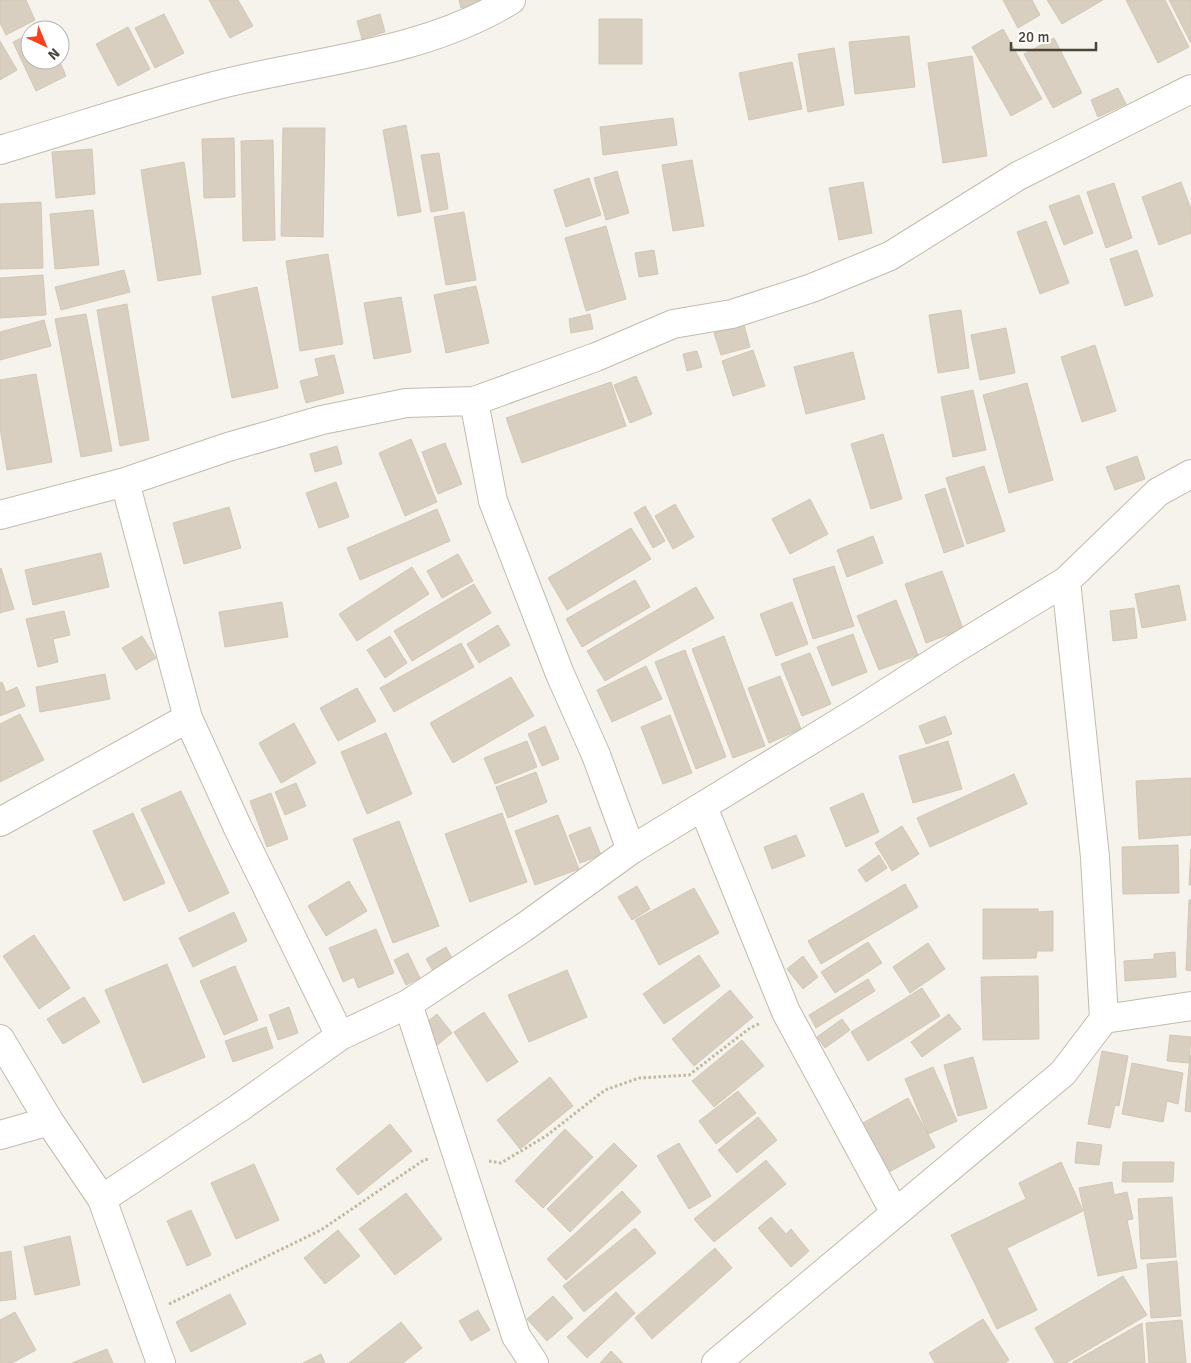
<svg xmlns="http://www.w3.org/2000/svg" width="1191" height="1363" font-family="Signika,sans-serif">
<rect width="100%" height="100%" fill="#f6f3ec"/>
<path fill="#d8cfc1" stroke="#d3c7b4" d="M0,0H26L35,20L6,35L0,23Z
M209,0H238L253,26L230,38Z
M459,0H490L461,8Z
M1003,0H1032L1040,15L1018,28Z
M1047,0H1103L1062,24Z
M1126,0H1165L1189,47L1158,63Z
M1169,0H1191V43Z
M164,14L184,53L155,68L135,28Z
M380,14L385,32L362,39L357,21Z
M599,19H642V64H599Z
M128,27L150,69L118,86L96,44Z
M1003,29L1042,99L1011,116L972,47Z
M30,34V60H59L66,76L36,91L13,42Z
M909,36L915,87L855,94L849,42Z
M1054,38L1082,93L1053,108L1024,54Z
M0,41L17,70L0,80Z
M834,48L844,105L808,112L798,54Z
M972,56L987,156L943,163L928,63Z
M792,62L802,109L749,120L739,73Z
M1118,88L1126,104L1098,117L1091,100Z
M673,118L677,145L603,155L600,127Z
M406,125L421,212L398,216L383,130Z
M283,128H325L323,237L281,236Z
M234,138L235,197L204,198L202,139Z
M273,140L275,240L243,241L241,141Z
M92,149L95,194L56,198L52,152Z
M439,153L448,209L431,212L421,155Z
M692,160L704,226L673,231L662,165Z
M184,162L201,274L158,281L141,170Z
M617,171L629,213L606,220L594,178Z
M589,178L601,215L566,227L554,190Z
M863,182L872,233L839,240L829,188Z
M1181,182L1191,209V233L1159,245L1142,197Z
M1114,183L1132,238L1106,248L1087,192Z
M1079,195L1093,233L1064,245L1049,206Z
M41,202L43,268L0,269V204Z
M93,210L99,265L55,269L50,214Z
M464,212L476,280L446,285L434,217Z
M1046,221L1069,283L1040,294L1017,232Z
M606,226L626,299L586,311L565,238Z
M654,250L658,274L639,277L635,253Z
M1137,250L1153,296L1125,306L1110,259Z
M328,254L343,344L300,351L286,261Z
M124,270L130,292L61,310L55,287Z
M43,275L46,315L0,318V278Z
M476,286L489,343L446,353L434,295Z
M257,287L278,388L232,398L212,297Z
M401,297L411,352L374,359L364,303Z
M127,304L149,440L120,446L97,310Z
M961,310L969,368L938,373L929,315Z
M86,314L112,451L81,457L55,319Z
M590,314L593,329L571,333L569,319Z
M44,320L51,346L0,360V332Z
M744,325L750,347L721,355L714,333Z
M1006,328L1015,373L980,380L971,335Z
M1095,345L1116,411L1082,422L1061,357Z
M753,350L765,386L733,396L722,361Z
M697,351L702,367L687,371L683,354Z
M853,352L865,399L806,414L794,367Z
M334,355L344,393L306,403L300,381L319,376L315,359Z
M36,374L52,462L7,470L0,428V380Z
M636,376L652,414L630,423L614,385Z
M611,382L626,426L522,463L506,418Z
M1027,383L1053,480L1009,493L983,395Z
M973,390L986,450L953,457L941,397Z
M883,434L902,499L871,509L851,444Z
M411,439L437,502L405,516L379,453Z
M445,443L462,484L438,494L422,452Z
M337,446L342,464L315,472L310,454Z
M1137,456L1145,479L1115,490L1106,467Z
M984,466L1005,531L967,544L946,478Z
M336,482L349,517L319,528L306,493Z
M945,488L964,546L944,553L925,495Z
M810,499L828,534L790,554L772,519Z
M675,504L694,537L673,549L655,516Z
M645,506L665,541L653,548L634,513Z
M229,507L241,548L184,564L173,523Z
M437,509L450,541L360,580L347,548Z
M631,528L651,559L567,610L548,578Z
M873,536L883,563L847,577L837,550Z
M101,553L109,587L33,605L25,570Z
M458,554L473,581L442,598L427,571Z
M834,566L854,626L813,639L793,579Z
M412,567L429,594L357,641L339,614Z
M1,568L14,609L0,613V569Z
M942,571L963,629L926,643L905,584Z
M635,580L650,607L582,647L566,619Z
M474,584L491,613L412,661L394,631Z
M1179,585L1186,620L1142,628L1135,594Z
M696,587L714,618L605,681L587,651Z
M896,600L918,655L879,670L857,616Z
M282,602L288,637L225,647L219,612Z
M792,602L808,644L776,656L760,614Z
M1134,608L1137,638L1113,641L1110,611Z
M64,611L70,635L53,639L58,662L38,667L26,619Z
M498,625L510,645L479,663L467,644Z
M853,634L867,672L832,686L817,647Z
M142,636L156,658L136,670L122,648Z
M390,636L407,663L385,678L367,650Z
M724,636L765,746L733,758L692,649Z
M461,643L474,667L394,712L380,688Z
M685,650L726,757L696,769L655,662Z
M810,653L831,704L802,716L781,664Z
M646,666L662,699L612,722L597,690Z
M105,674L110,699L40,712L36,687Z
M780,676L801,729L769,743L748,688Z
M511,677L534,716L453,763L430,723Z
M2,682L6,692L17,687L25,706L0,716V683Z
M357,688L376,721L338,741L320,708Z
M20,714L44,760L0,782V724Z
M670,715L692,773L663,784L641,727Z
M945,716L952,734L926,744L919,726Z
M294,723L316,763L281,783L259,743Z
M545,726L559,759L542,766L528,734Z
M386,733L412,794L367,814L341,752Z
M527,741L537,767L495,784L484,758Z
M948,741L962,789L913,803L899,756Z
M536,772L547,802L508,818L496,787Z
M1014,774L1027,804L930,847L917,818Z
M1191,778V835L1139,839L1136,781Z
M296,783L306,806L285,815L275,792Z
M181,791L229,893L189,912L141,809Z
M271,793L288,839L267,847L250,801Z
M863,793L879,832L846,847L830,808Z
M133,813L165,883L124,901L93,831Z
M502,813L527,882L470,902L445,834Z
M558,815L579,869L535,885L515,831Z
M399,821L439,926L393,943L353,839Z
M902,826L919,854L892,871L875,843Z
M590,827L601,855L580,863L569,835Z
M796,835L805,856L772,869L764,847Z
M1178,845L1179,893L1123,894L1122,847Z
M1191,849V885H1189Z
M879,855L887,868L866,882L858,870Z
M349,881L367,911L326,936L308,906Z
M905,884L918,907L821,964L808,941Z
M637,886L650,909L632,920L618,897Z
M694,888L719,933L659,965L635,920Z
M1189,900H1191V971L1186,970Z
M983,909H1038V912L1053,911V951H1037L1036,958L983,959Z
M234,912L247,941L193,967L179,938Z
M376,929L394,973L358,988L354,977L343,982L329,948Z
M34,935L70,988L39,1009L3,956Z
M868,942L882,963L835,993L821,972Z
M928,943L945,969L910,993L893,967Z
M446,947L453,960L433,971L426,959Z
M1175,952L1176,977L1125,981L1124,961L1154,959V954Z
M408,953L420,978L406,985L394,960Z
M699,955L720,986L664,1024L643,994Z
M803,956L818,977L803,989L787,969Z
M167,964L205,1057L143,1083L105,990Z
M235,966L258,1020L224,1035L200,981Z
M567,970L587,1017L529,1042L508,995Z
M1038,976L1039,1039L983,1040L981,977Z
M868,979L875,991L816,1028L809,1015Z
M922,988L940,1016L868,1061L851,1032Z
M730,990L753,1017L694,1066L672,1039Z
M84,997L100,1022L63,1044L47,1019Z
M289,1007L298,1033L278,1040L269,1015Z
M484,1012L518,1062L487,1082L454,1032Z
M437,1014L452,1033L436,1046L421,1027Z
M949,1014L961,1029L922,1057L911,1042Z
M842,1019L850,1030L825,1048L817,1037Z
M266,1027L273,1048L233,1062L225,1041Z
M1170,1035L1191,1037L1189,1063L1167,1061Z
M742,1040L764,1066L714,1107L692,1081Z
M1102,1051L1128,1056L1119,1106L1115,1105L1110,1128L1088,1124Z
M1190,1055H1191V1112L1185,1111Z
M973,1057L987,1108L958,1116L944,1065Z
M1132,1063L1183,1073L1178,1104L1167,1101L1163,1122L1122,1114Z
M933,1067L957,1121L928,1134L905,1079Z
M550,1077L573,1106L520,1149L497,1120Z
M738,1091L756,1113L716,1144L699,1121Z
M908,1098L935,1147L878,1178L852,1129Z
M758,1117L777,1140L737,1173L718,1150Z
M390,1124L412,1151L358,1195L336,1169Z
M565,1129L593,1157L543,1208L515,1181Z
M1077,1142L1102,1145L1099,1165L1075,1163Z
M614,1143L637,1166L570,1232L547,1209Z
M679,1143L711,1196L689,1209L657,1156Z
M766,1160L786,1184L714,1242L694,1219Z
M1061,1162L1083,1211L1007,1248L1037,1310L997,1329L951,1235L1026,1199L1019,1183Z
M1123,1162H1174L1173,1182H1122Z
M254,1164L279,1220L236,1239L211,1183Z
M1112,1182L1114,1195L1127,1192L1133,1219L1127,1220L1137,1268L1098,1276L1079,1188Z
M622,1191L641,1212L566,1280L547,1259Z
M406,1193L442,1239L395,1275L359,1229Z
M1172,1197L1176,1257L1141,1259L1138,1199Z
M191,1210L211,1255L187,1266L167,1221Z
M771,1217L786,1234L791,1229L809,1251L791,1267L758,1228Z
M635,1228L656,1253L584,1312L563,1286Z
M338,1230L360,1256L325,1284L304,1258Z
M70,1236L80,1285L35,1295L24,1247Z
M715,1248L732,1268L652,1339L635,1318Z
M11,1251L16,1299L0,1301V1253Z
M1177,1261L1181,1316L1151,1318L1147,1264Z
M1123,1276L1147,1315L1066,1363H1055L1035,1328Z
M616,1292L635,1313L587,1358L567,1337Z
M230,1294L246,1324L191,1352L176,1322Z
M553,1296L573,1318L547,1341L527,1319Z
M478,1310L490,1330L471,1341L459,1321Z
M15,1312L36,1350L12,1363H0V1320Z
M983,1319L1009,1360L1005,1363H935L929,1353Z
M1182,1320L1186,1363H1149L1146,1323Z
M401,1322L422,1348L403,1363H349Z
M1142,1323L1145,1363H1073V1362Z
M107,1349L113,1363H72Z
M611,1351L623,1363H600Z
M321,1354L325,1363H303Z"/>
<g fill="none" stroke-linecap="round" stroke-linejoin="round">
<g stroke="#c2bbae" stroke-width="30">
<path id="minor" d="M0,150C71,129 142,105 214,86C313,60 422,55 511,0
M474,401L493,501L560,674L596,755L631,850
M125,482L188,718L238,828L340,1036
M0,515L125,482L228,447L322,420L406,403L474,401L596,357L673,324L732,314L812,288L890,256L1018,176L1191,89
M703,807L786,1012L895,1213
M0,822L188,718
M408,1004L516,1336L534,1363
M1104,1019L1191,1006
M0,1039L49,1121L102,1199L161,1363
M0,1135L49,1121
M102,1199L239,1108L340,1036L408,1004L523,928L631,850L860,710L953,650L1066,581L1158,492L1191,474
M716,1363L1063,1073L1104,1019L1095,857L1066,581"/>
</g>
<path stroke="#c4b79f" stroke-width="3" stroke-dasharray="2.5 2.5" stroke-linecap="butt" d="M489,1161L501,1163L546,1136L605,1090L639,1078L689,1075L750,1028L761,1023
M169,1304L321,1230L424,1160L429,1159"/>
<use href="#minor" stroke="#fff" stroke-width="28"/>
</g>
<g transform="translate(45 45) rotate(136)"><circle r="24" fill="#ffffff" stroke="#b7b4b0"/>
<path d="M0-4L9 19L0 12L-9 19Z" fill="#fc3f1d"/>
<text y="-8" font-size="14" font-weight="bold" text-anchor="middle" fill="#4b4439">N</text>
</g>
<path d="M1011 42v8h85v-8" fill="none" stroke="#4b4439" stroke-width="2.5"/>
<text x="1018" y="42" font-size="15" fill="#4b4439" stroke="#ffffff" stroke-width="4" paint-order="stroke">20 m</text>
</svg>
